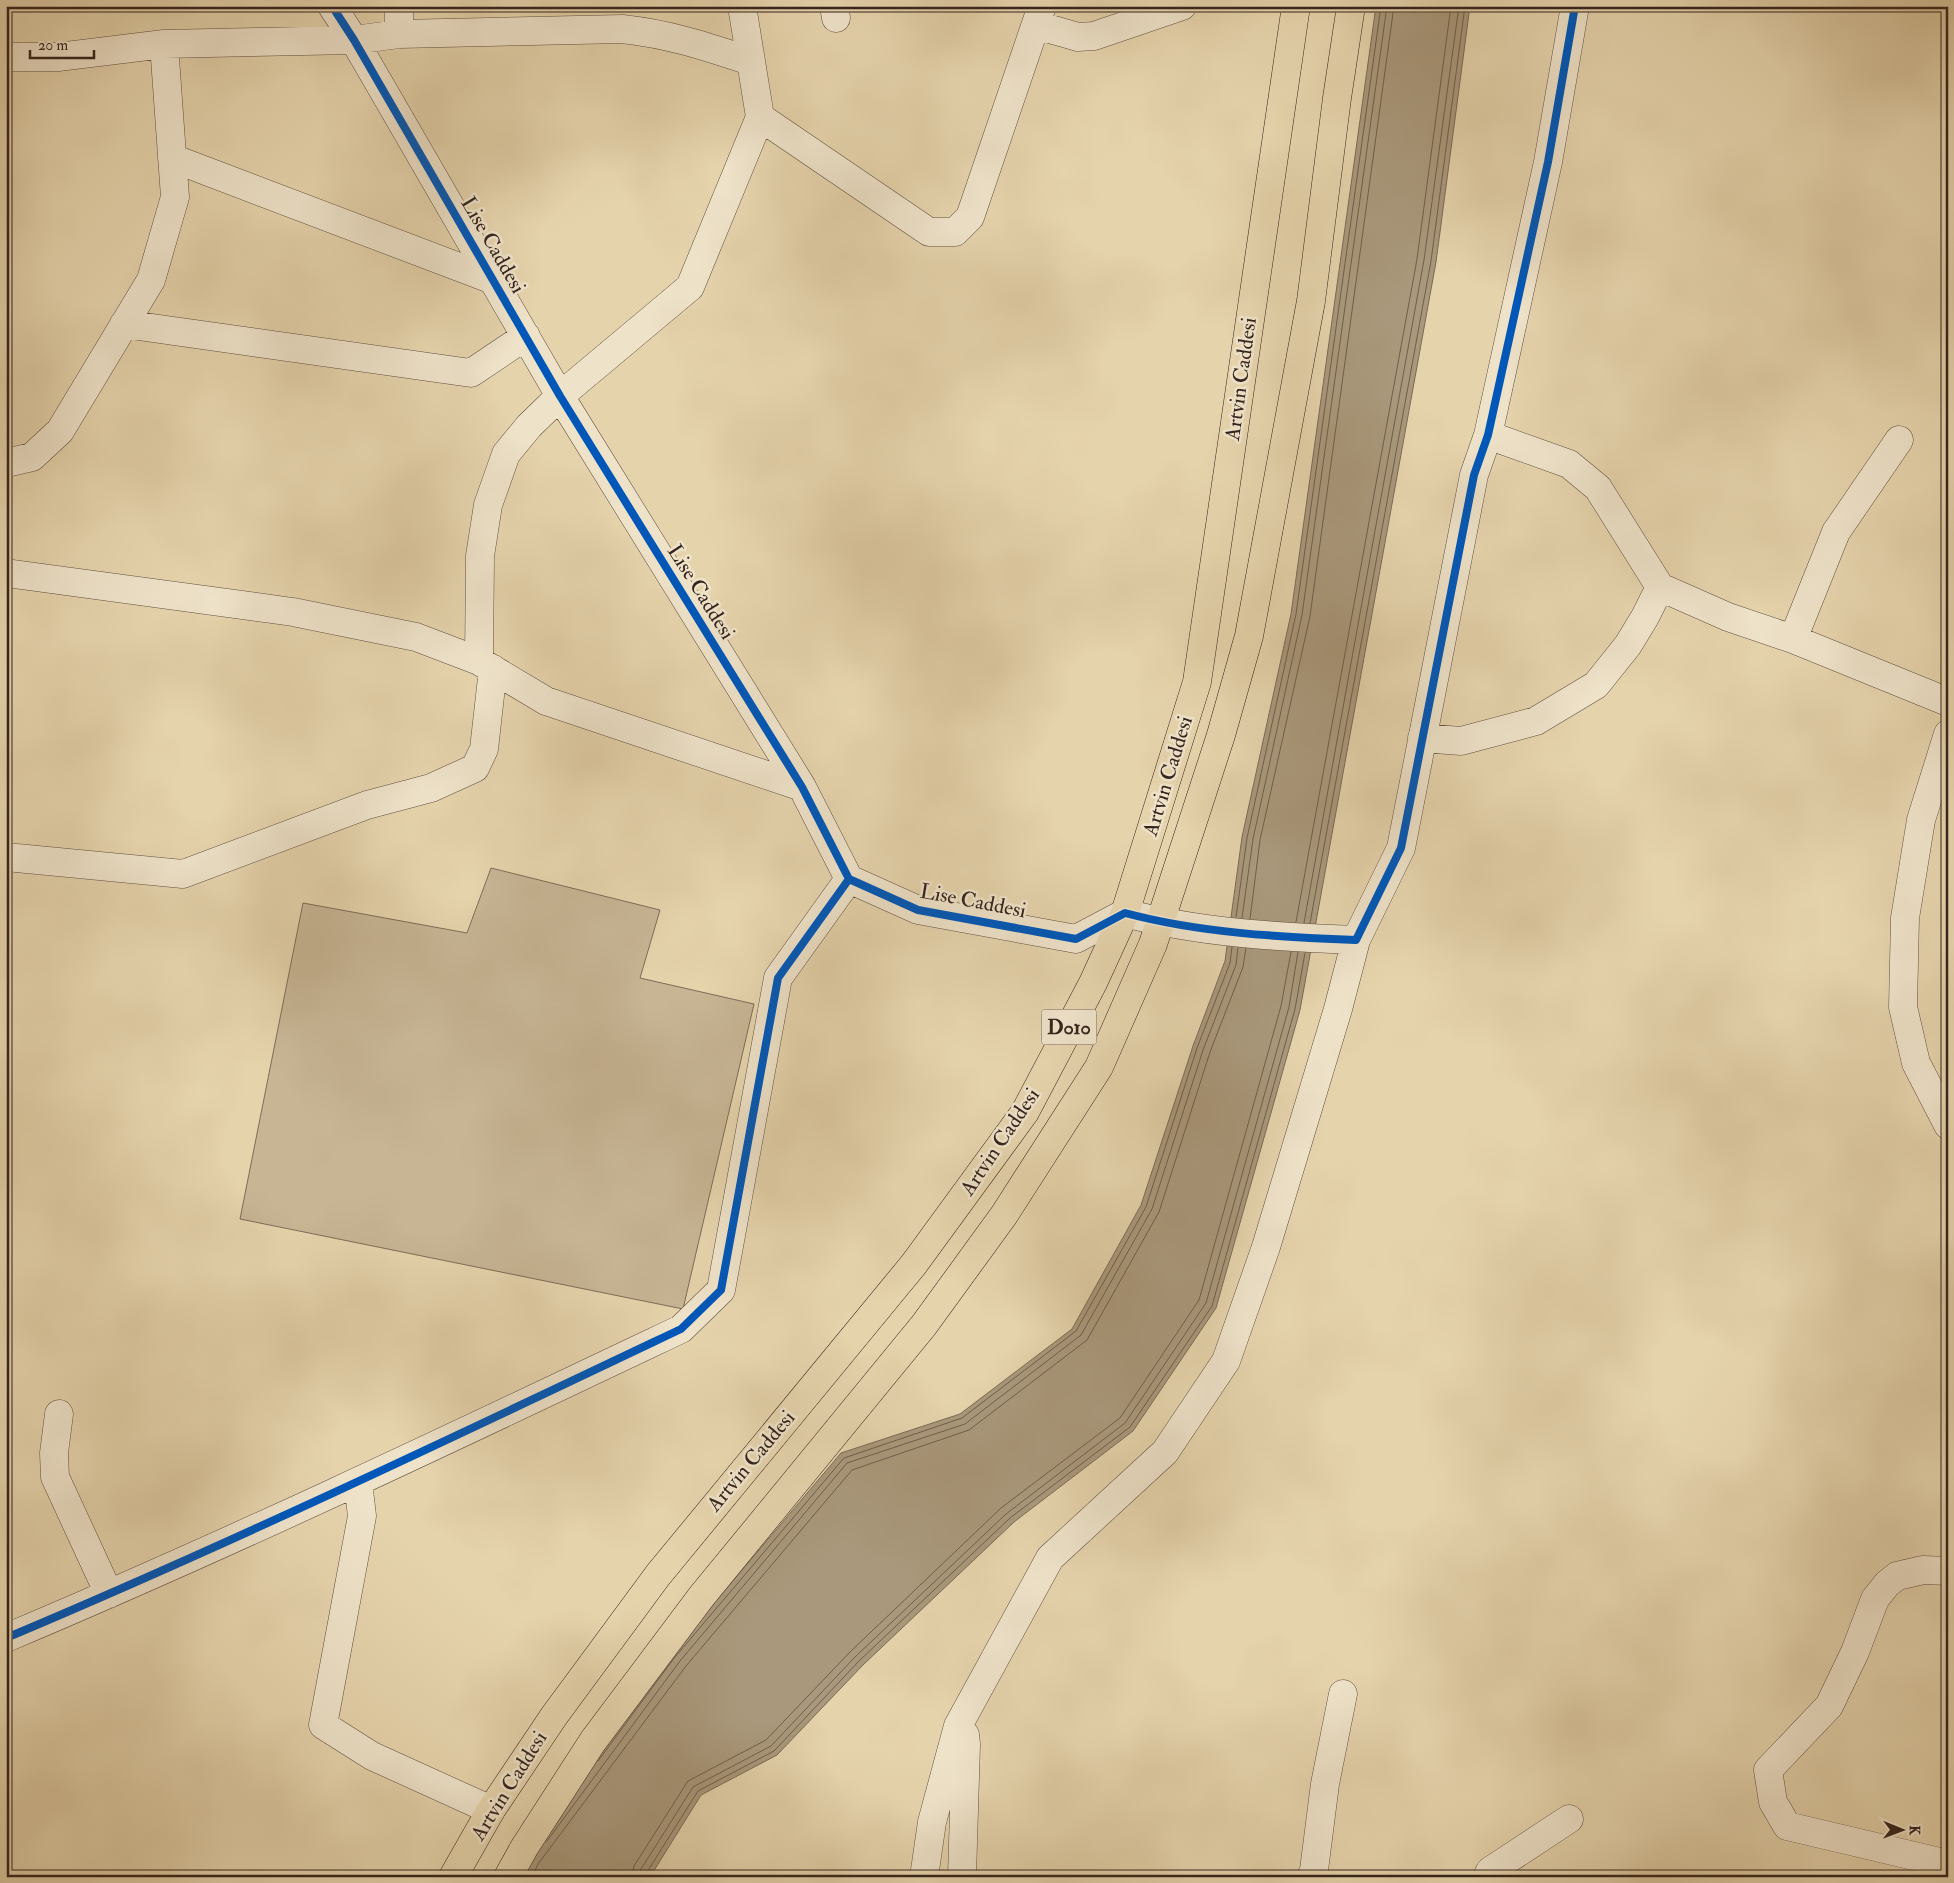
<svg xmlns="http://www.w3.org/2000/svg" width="1954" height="1883" font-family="'IM FELL Double Pica',serif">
<rect width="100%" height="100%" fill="#e5d3ac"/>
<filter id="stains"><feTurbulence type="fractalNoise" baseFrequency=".004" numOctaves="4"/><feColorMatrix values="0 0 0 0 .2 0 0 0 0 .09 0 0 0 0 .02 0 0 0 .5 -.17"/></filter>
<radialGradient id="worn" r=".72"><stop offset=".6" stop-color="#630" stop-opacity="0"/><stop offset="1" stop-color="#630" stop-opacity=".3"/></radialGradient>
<path fill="#c7b594" stroke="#7e6c58" d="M491,868L660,910L640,978L754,1004L683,1309L240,1219L303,903L467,933Z"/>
<path fill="#a9987b" stroke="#7b6a55" d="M1376,6H1470L1436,262L1300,1010L1216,1308L1133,1431L1014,1522L863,1665L777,1755L701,1795L650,1877H511L671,1654L841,1453L960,1414L1072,1329L1141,1205L1193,1046L1225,961L1242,837L1291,614Z"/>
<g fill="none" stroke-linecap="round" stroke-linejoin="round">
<path stroke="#6f5e4c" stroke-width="1" d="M1236,917L1247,838L1296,614L1381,6
M1242,918L1253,839L1302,615L1387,6
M1250,919L1260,840L1310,616L1394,6
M1296,922L1417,259L1451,6
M1304,923L1424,260L1459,6
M1310,923L1431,261L1465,6
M598,1761L675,1657L844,1458L962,1418L1076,1331L1146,1207L1197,1048L1230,963L1232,947
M547,1841L680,1661L847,1463L965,1424L1081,1335L1152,1209L1203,1050L1236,965L1238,948
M532,1877L538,1864L686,1666L852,1470L969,1430L1087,1340L1159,1212L1210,1052L1243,967L1246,948
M632,1877L634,1866L688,1781L766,1740L850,1652L1001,1508L1120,1418L1199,1300L1281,1006L1291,952
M639,1877L641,1869L693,1787L771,1746L855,1657L1006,1514L1125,1423L1206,1303L1289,1007L1298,952
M646,1877L647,1872L698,1791L774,1751L859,1661L1010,1518L1130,1427L1212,1306L1295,1009L1305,953"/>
<g stroke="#615041" stroke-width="29">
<path id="minor" d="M332,6L354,40L560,396L802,787L849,879L918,910L1076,939L1125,913C1200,933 1279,937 1356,940L1401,848L1474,475L1488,435L1548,162L1575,6
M834,6L836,18
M1036,25L1078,37L1094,36L1182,6
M399,34V6
M6,57H58L164,44L354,40L399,34L622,29C669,34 705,46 750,61
M760,117L929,232H955L970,217L1042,6
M172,158L493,280
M124,324L471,373L526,336
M1488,435L1569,464L1598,488L1660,587L1728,617L1793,639L1948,702
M6,463L32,457L60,431L151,280L175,197L164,44
M6,573L293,612L416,637L479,661L546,701L802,787
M1793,639L1836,532L1899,440
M479,661L480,556L488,505L506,454L529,426L560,396L690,287L760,117L742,6
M1948,734L1921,820L1905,918L1903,1007L1916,1063L1948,1125
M1422,738L1461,741L1536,721L1596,685L1628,645L1645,617L1660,587
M6,857L183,874L367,805L431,788L475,768L484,749L493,669
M59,1414L54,1453L55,1477L109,1594
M358,1482L362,1516L323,1725L372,1756L491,1810
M1948,1571L1923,1570L1897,1576L1887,1584L1875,1599L1855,1652L1829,1706L1768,1770L1773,1802L1787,1826L1948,1864
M6,1638C234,1542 458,1435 681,1329L721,1290L778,978L849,879
M924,1877L932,1822L958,1726L1050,1558L1165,1452L1226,1361L1266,1247L1338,1009L1356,940
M962,1877L966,1744L965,1735
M1311,1877L1314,1870L1325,1784L1343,1694
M1487,1877L1490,1871L1569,1819"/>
</g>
<g stroke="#35241d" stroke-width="29">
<path id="highway" d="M453,1877L491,1810L554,1716L658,1575L914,1264L1025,1112L1093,983L1125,913L1197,682L1296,6
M508,1877L524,1848L593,1741L701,1597L924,1325L1004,1215L1099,1067L1153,944L1221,735L1249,636L1311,301L1337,98L1351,6"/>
</g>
<use href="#minor" stroke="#eee2c9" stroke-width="28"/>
<use href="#highway" stroke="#e5d3ac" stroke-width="28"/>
<g stroke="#eee2c9" stroke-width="11">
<path id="cycleway" d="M332,6L354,40L560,396L802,787L849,879L918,910L1076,939L1125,913C1200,933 1279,937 1356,940L1401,848L1474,475L1488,435L1548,162L1575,6
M6,1638C234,1542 458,1435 681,1329L721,1290L778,978L849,879"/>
</g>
<use href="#cycleway" stroke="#0057b8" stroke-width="8"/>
</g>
<g text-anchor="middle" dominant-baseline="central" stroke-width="5" stroke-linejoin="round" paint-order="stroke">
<rect fill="#eee2c9" stroke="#6c5d51" stroke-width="1" x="1041.5" y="1009.5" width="55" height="35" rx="4"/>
<g font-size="20" font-weight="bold" fill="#35241d">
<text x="1069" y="1027">D010</text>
</g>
<g font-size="21" fill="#35241d" stroke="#eee2c9">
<text transform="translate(493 245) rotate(60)">Lise Caddesi</text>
<text transform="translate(1241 379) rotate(-82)">Artvin Caddesi</text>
<text transform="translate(701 592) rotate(58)">Lise Caddesi</text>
<text transform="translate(1168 776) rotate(-73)">Artvin Caddesi</text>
<text transform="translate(973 901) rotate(11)">Lise Caddesi</text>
<text transform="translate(1000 1142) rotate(-56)">Artvin Caddesi</text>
<text transform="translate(751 1461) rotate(-50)">Artvin Caddesi</text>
<text transform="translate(509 1786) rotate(-58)">Artvin Caddesi</text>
</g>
</g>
<rect width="1954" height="1883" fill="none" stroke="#e5d3ac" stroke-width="25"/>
<rect x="8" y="8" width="1939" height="1868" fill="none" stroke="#35241d" stroke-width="2.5"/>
<rect x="12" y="12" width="1929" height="1858" fill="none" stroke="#35241d"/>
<g transform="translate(1902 1830) rotate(91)" stroke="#eee2c9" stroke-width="4" paint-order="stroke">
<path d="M0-4L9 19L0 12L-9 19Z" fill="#35241d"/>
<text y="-8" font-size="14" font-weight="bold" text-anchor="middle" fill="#35241d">K</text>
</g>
<path d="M30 50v8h64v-8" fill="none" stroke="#35241d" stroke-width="2.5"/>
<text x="38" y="50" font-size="15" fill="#35241d" stroke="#eee2c9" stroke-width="4" paint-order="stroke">20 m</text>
<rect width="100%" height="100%" filter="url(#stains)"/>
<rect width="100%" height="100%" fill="url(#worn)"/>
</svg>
